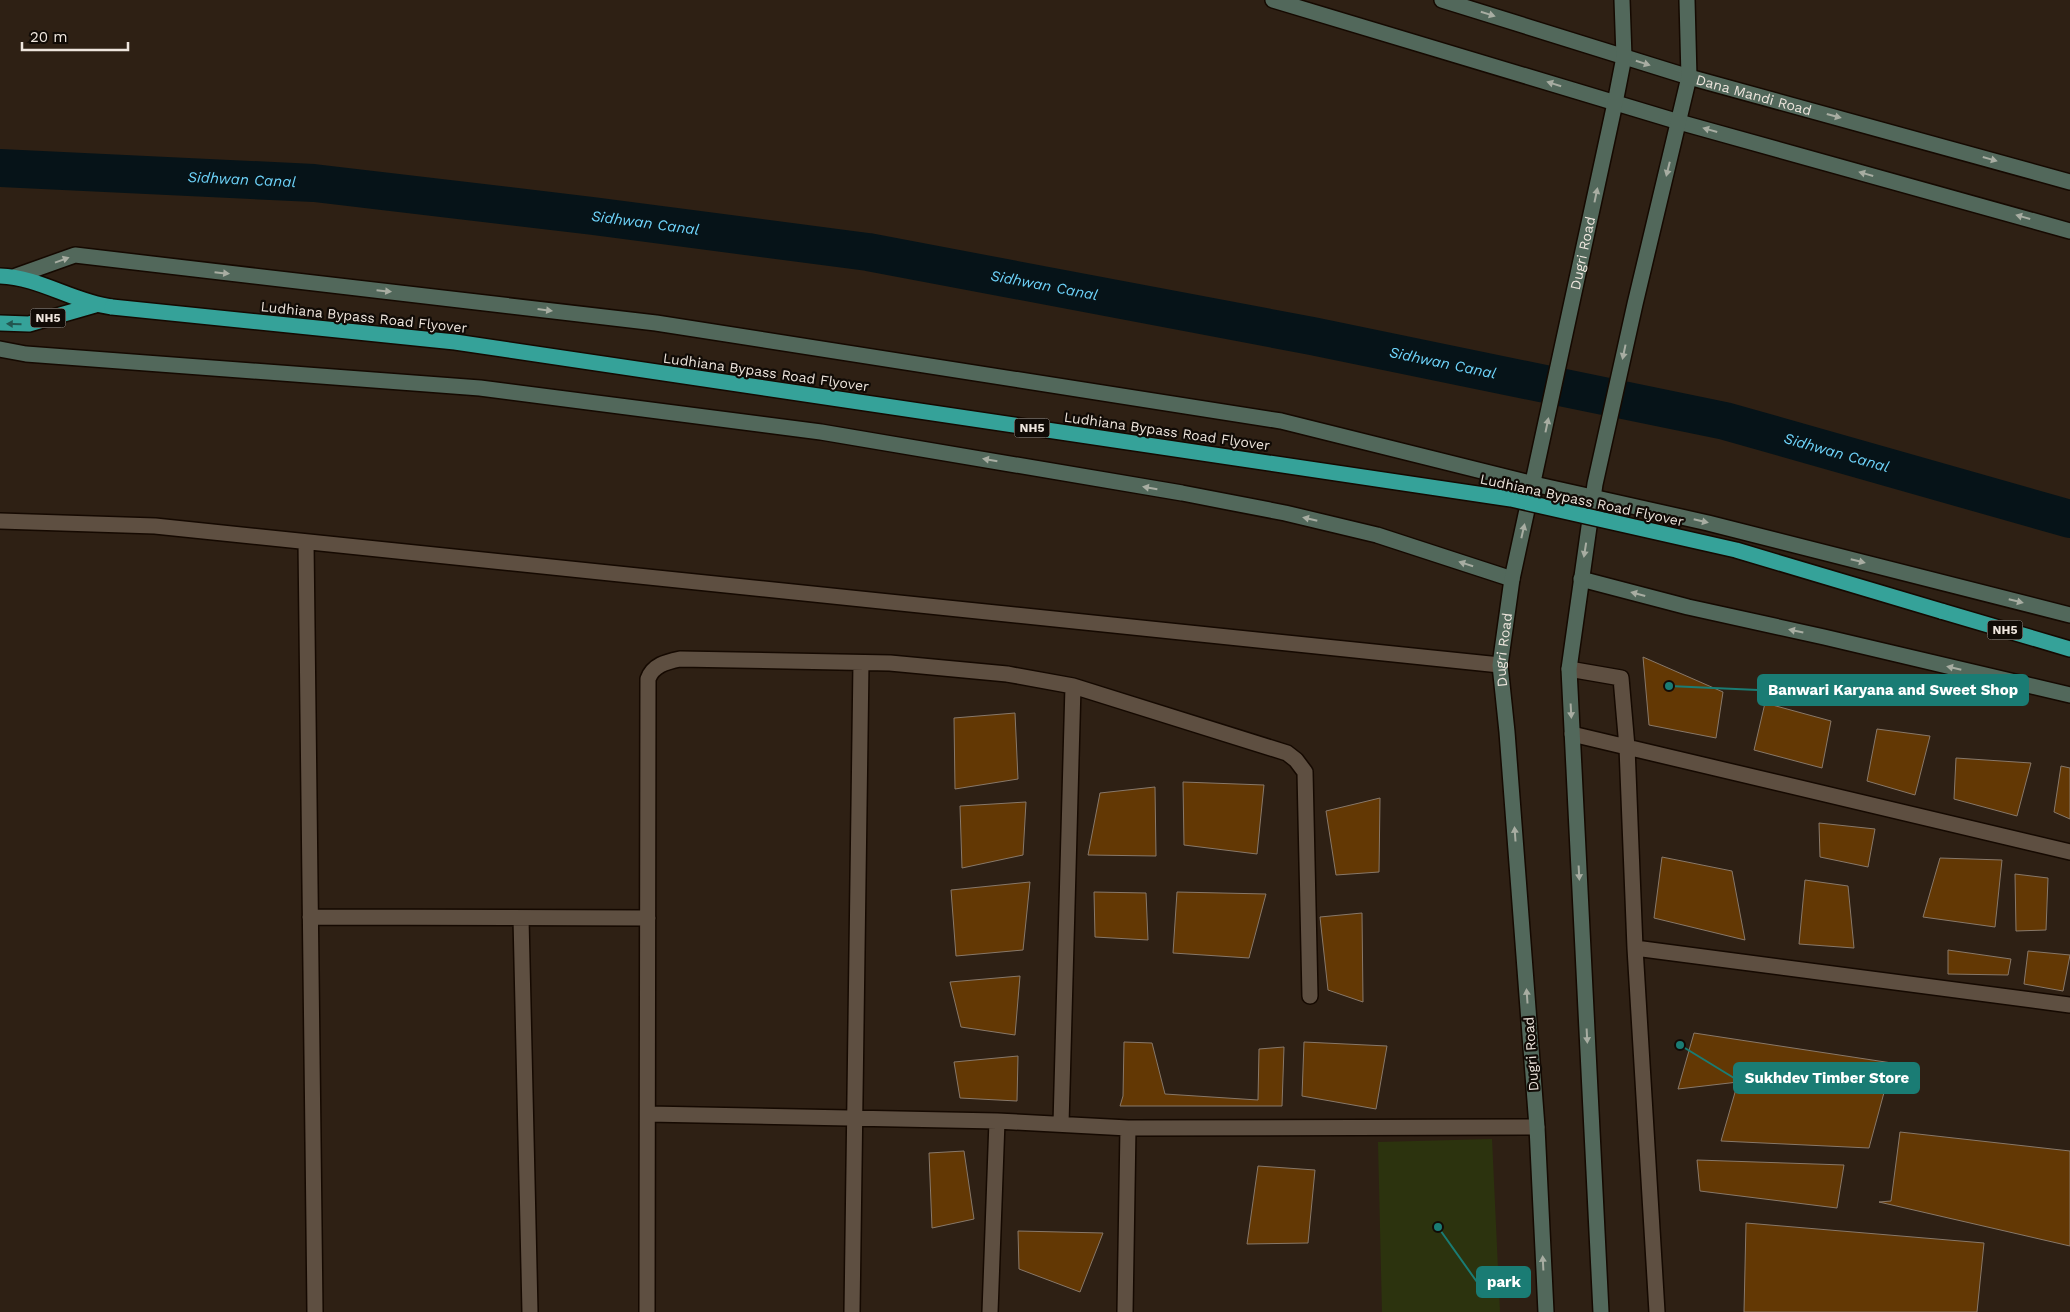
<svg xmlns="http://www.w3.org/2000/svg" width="2070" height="1312" font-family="'Work Sans',sans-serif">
<rect width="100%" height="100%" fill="#2e2014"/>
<path fill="#2c330e" d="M1492,1139L1500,1312H1382L1378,1142Z"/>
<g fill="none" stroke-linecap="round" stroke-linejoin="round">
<path stroke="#061318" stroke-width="38" id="s1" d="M0,168L314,183L593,216L868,252L1312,336L1725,421L2070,519"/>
</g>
<path fill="#633804" stroke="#887869" d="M1643,657L1723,692L1716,738L1649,725Z
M1765,703L1831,721L1822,768L1754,750Z
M1015,713L1018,779L955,789L954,718Z
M1877,729L1930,736L1915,795L1867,781Z
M1956,758L2031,763L2017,816L1954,799Z
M2061,766L2070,768V819L2054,812Z
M1183,782L1264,785L1257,854L1184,845Z
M1155,787L1156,856L1088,855L1100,793Z
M1380,798L1379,872L1336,875L1326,811Z
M1026,802L1023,855L962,868L960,806Z
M1819,823L1875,829L1868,867L1820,857Z
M1662,857L1732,871L1745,940L1654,918Z
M1940,858L2002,860L1995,927L1923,917Z
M2015,874L2048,878L2046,930L2016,931Z
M1805,880L1848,886L1854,948L1799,944Z
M1030,882L1023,950L956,956L951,890Z
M1094,892L1146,893L1148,940L1095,937Z
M1177,892L1266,894L1249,958L1173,953Z
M1362,913L1363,1002L1328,990L1320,917Z
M1948,950L2011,959L2008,975L1948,974Z
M2028,951L2070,955L2063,991L2024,984Z
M1020,976L1015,1035L961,1027L950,982Z
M1694,1033L1892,1063L1869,1148L1721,1141L1738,1082L1678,1089Z
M1124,1042L1152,1043L1165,1094L1258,1100L1259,1049L1284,1047L1282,1106H1120L1123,1096Z
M1304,1042L1387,1046L1376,1109L1302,1096Z
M1018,1056L1017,1101L960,1098L954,1062Z
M1900,1132L2070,1151V1246L1879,1202L1891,1201Z
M964,1151L974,1219L932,1228L929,1153Z
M1697,1160L1844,1165L1837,1208L1700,1191Z
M1258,1166L1315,1170L1308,1243L1247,1244Z
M1746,1223L1984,1243L1977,1312H1744Z
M1018,1231L1103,1233L1080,1292L1019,1269Z"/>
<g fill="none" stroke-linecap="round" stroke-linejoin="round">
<g stroke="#150901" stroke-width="18">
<path id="street" d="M0,521L155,526L1500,665
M306,542L315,1312
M1569,669L1621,678L1627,747L1635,948L2070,1005
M1572,734L2070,852
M310,917L648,918
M521,918L530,1312
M1635,948L1657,1312
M648,1114L997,1121
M1061,1124L1073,686
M647,1312L648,679C653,665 666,662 680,659L890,663L1007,674L1073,686L1287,753L1296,760L1305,772L1310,996
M852,1312L861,663
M990,1312L997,1121L1128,1128L1537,1127
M1125,1312L1128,1128"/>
</g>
<g stroke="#150901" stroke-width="18">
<g id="secondary">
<path d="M1273,0L1679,122L2070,231"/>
<path id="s2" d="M1442,0L1689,77L2070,182"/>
<path d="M16,276L75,255L656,323L1281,421L1534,484L1708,523L2070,615"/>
<path d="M0,349L26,354L480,388L821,432L1182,493L1285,513L1377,535L1512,579"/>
<path d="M1581,579L1688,607L1824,637L2070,695"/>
<path id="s3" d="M1546,1312L1537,1127L1507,732L1500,665L1512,579L1615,103L1624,57L1622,0"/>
<path d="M1601,1312L1569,669L1595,484L1635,304L1689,77L1687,0"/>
</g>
</g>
<g stroke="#150901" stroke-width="18">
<path id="highway" d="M0,276C39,277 73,302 112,307
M0,323L29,324L95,305
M1941,611L2070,649"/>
</g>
<use href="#street" stroke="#5e4f41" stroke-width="15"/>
<use href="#secondary" stroke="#52685b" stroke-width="15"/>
<use href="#highway" stroke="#35a299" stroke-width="15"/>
<g stroke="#150901" stroke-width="18" stroke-linecap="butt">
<path id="highway-bridge" d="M112,307L455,342L1511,499L1736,550L1941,611"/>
</g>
<use href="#highway-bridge" stroke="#35a299" stroke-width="15"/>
</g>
<defs><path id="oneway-solid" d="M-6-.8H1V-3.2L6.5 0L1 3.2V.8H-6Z" transform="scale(1.25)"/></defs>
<g fill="#a8ada2">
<use href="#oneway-solid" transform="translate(1488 14) rotate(17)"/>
<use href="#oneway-solid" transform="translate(1643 63) rotate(17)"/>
<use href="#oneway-solid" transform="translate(1554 84) rotate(-163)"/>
<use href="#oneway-solid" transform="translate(1834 116) rotate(15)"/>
<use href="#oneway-solid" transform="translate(1710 130) rotate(-164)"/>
<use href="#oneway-solid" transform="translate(1990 159) rotate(16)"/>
<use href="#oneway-solid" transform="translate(1668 169) rotate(104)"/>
<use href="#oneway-solid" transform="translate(1866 174) rotate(-164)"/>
<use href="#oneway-solid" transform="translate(1596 195) rotate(-78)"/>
<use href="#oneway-solid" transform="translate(2023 217) rotate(-164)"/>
<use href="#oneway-solid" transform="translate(62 260) rotate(-20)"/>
<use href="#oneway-solid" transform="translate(222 273) rotate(6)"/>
<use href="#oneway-solid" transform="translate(384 291) rotate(6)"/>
<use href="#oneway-solid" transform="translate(545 310) rotate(7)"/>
<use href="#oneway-solid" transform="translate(1624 352) rotate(102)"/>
<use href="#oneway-solid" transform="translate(1547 425) rotate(-78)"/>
<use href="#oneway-solid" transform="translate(990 460) rotate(-170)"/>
<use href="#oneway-solid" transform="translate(1150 488) rotate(-170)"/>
<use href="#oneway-solid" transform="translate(1310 519) rotate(-167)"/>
<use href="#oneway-solid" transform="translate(1701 521) rotate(13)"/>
<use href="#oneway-solid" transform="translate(1523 531) rotate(-77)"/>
<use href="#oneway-solid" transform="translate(1585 550) rotate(99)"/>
<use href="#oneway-solid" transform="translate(1858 561) rotate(14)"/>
<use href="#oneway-solid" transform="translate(1466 564) rotate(-162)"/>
<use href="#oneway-solid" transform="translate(1638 594) rotate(-165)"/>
<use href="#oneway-solid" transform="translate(2016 601) rotate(14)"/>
<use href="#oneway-solid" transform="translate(1796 631) rotate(-168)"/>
<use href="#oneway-solid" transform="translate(1954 668) rotate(-167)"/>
<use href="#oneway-solid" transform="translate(1571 711) rotate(87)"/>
<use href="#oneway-solid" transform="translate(1515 834) rotate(-94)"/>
<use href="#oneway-solid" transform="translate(1579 873) rotate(87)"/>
<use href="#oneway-solid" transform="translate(1527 996) rotate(-94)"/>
<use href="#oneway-solid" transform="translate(1587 1036) rotate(87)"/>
<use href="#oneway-solid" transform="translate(1543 1263) rotate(-93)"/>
</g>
<use fill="#235650" href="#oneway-solid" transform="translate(14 324) rotate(-179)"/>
<g text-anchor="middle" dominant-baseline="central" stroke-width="4.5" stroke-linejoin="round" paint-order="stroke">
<g fill="#110b06" stroke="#aca49c" stroke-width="1">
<rect x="30.5" y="308.5" width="35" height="19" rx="4"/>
<rect x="1014.5" y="418.5" width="35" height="19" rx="4"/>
<rect x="1987.5" y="620.5" width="35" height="19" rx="4"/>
</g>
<g font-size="12" font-weight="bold" fill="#eee5dd">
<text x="48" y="318">NH5</text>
<text x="1032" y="428">NH5</text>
<text x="2005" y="630">NH5</text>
</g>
<g font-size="14" fill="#eee5dd" stroke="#110b06">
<text stroke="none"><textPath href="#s2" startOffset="326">Dana Mandi Road</textPath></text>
<text stroke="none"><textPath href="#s3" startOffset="1069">Dugri Road</textPath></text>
<text transform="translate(364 317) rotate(6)">Ludhiana Bypass Road Flyover</text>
<text transform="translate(766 372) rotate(8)">Ludhiana Bypass Road Flyover</text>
<text transform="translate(1167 431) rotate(8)">Ludhiana Bypass Road Flyover</text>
<text transform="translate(1582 500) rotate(12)">Ludhiana Bypass Road Flyover</text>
<text stroke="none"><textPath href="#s3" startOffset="664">Dugri Road</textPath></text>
<text transform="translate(1531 1054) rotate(-94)">Dugri Road</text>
</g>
<g font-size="15" font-style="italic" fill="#6ed4fb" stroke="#110b06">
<text stroke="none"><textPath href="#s1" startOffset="242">Sidhwan Canal</textPath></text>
<text stroke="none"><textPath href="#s1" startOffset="648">Sidhwan Canal</textPath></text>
<text stroke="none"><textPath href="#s1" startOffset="1052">Sidhwan Canal</textPath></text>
<text stroke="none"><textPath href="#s1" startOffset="1458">Sidhwan Canal</textPath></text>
<text stroke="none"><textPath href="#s1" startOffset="1862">Sidhwan Canal</textPath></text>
</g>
</g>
<path fill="none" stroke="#1a7c74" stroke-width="2" d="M1669 686L1758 690M1680 1045L1734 1078M1438 1227L1477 1282"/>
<g fill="#1a7c74" stroke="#110b06" stroke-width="2">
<circle cx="1669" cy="686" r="5"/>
<circle cx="1680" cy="1045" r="5"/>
<circle cx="1438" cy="1227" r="5"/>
</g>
<g fill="#1a7c74" stroke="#1a7c74" stroke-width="2">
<rect x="1758" y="675" width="270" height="30" rx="5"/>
<rect x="1734" y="1063" width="185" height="30" rx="5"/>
<rect x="1477" y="1267" width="53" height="30" rx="5"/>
</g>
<g font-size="15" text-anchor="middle" font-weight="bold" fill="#fff">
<text x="1893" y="695">Banwari Karyana and Sweet Shop</text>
<text x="1827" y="1083">Sukhdev Timber Store</text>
<text x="1504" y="1287">park</text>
</g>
<path d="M22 42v8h106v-8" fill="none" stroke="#eee5dd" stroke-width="2.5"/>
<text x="30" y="42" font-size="15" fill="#eee5dd" stroke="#110b06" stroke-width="4" paint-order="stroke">20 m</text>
</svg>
